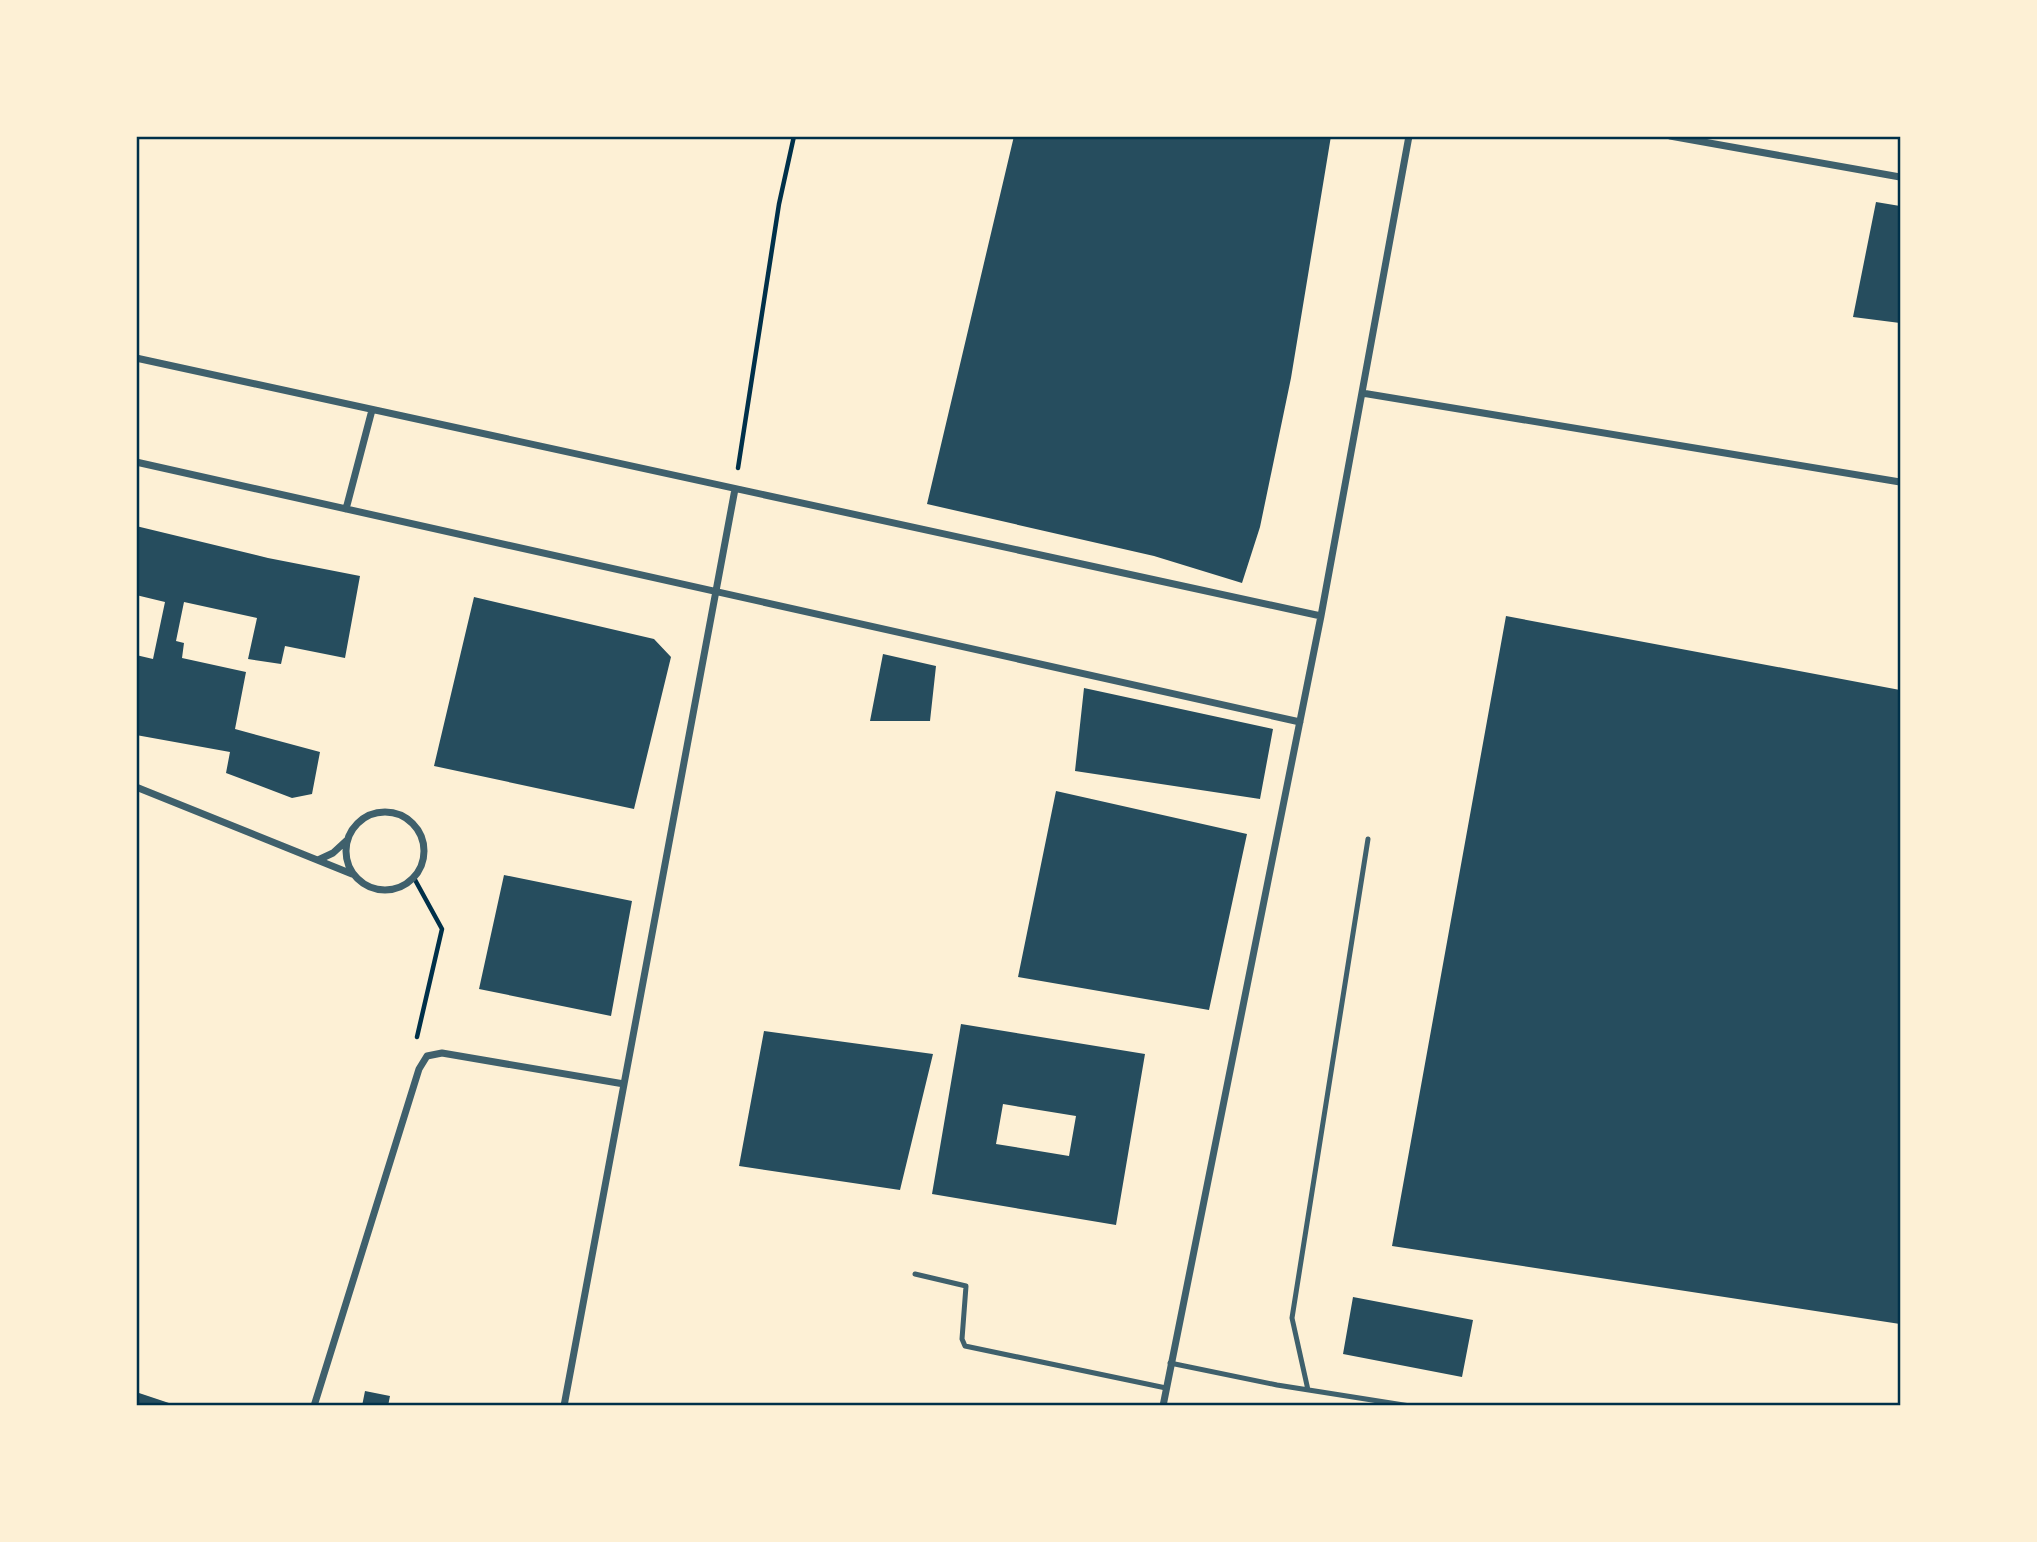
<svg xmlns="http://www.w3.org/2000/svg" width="2037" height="1542" font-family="Georgia,serif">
<rect width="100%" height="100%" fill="#fdf0d5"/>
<path fill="#264d5e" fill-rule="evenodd" d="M1014,136H1331L1291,378L1260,527L1242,583L1154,556L927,504Z
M1876,202L1900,206V323L1853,317Z
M136,526L268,558L360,576L345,658L285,646L281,664L248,659L257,618L184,602L176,641L184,643L182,658L246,672L235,729L320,752L312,794L292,798L226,773L230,752L136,735V655L153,659L165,602L136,595Z
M474,597L654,639L671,657L634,809L434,766Z
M1506,616L1900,690V1324L1392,1246Z
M883,654L936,666L930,721H870Z
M1084,688L1273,729L1260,799L1075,771Z
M1056,791L1247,834L1209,1010L1018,977Z
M504,875L632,901L611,1016L479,989Z
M961,1024L1145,1054L1116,1225L932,1194ZM1003,1104L1076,1116L1069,1156L996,1144Z
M764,1031L933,1054L900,1190L739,1166Z
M1353,1297L1473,1320L1462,1377L1343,1354Z
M365,1391L390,1396L388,1406H362Z
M136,1392L175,1405V1406H136Z"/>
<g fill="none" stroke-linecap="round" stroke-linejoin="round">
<path stroke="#003049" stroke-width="4.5" d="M738,468L779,204L794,136
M414,878L442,929L417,1037"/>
<path stroke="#3f606c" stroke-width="5" d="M915,1274L966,1286L962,1339L965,1346L1166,1388
M1170,1363L1277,1385L1410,1406
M1308,1390L1292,1318L1368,839"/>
<path stroke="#3f606c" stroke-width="7" d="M1670,136L1900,177
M136,358L1321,616
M1362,393L1900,482
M136,462L1300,722
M346,509L372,410
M136,787L352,874
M346 851a39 39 0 1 1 78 0a39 39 0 1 1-78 0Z
M318,860L333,853L346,841
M314,1406L419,1069L427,1056L442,1053L624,1084
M564,1406L735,489
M1163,1406L1321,616L1409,136"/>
</g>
<rect width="2037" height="1542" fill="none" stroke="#fdf0d5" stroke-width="276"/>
<rect x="138" y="138" width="1761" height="1266" fill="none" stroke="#003049" stroke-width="2.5"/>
</svg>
